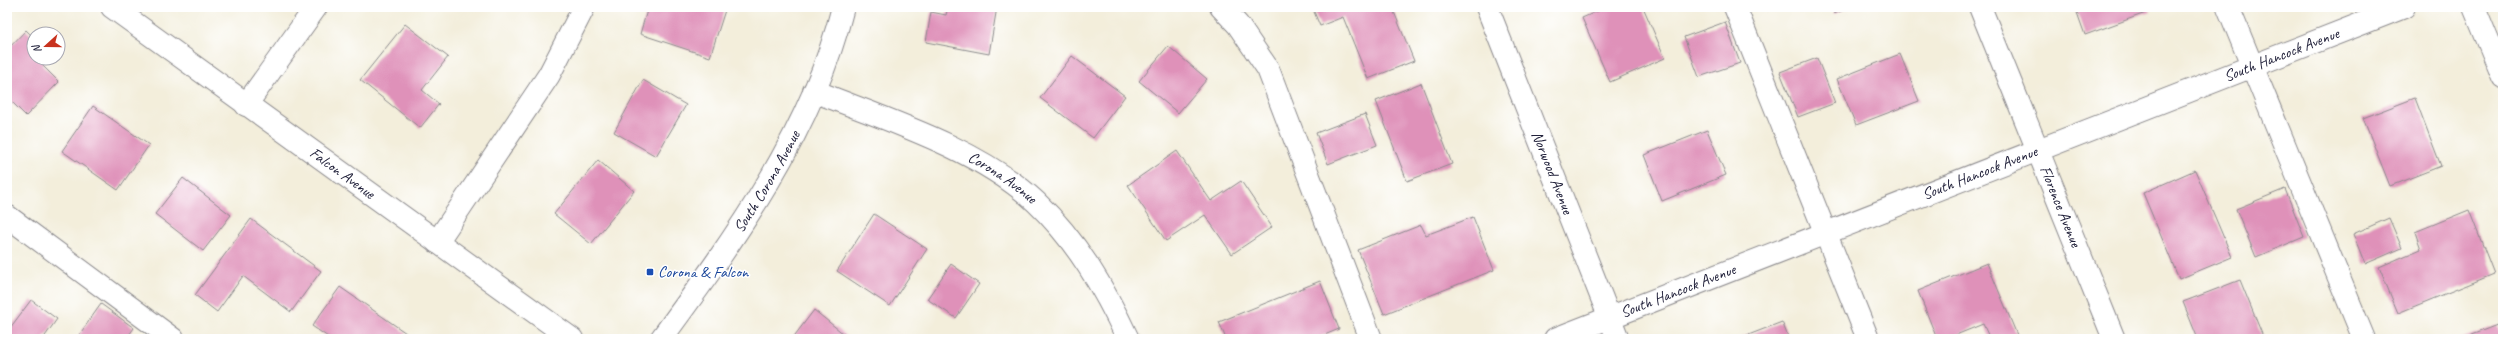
<svg xmlns="http://www.w3.org/2000/svg" width="2510" height="346" font-family="Caveat,sans-serif">
<rect width="100%" height="100%" fill="#fff"/>
<filter id="ink" filterUnits="userSpaceOnUse"><feTurbulence type="fractalNoise" baseFrequency=".025" numOctaves="2"/><feDisplacementMap in="SourceGraphic" scale="8" xChannelSelector="R" yChannelSelector="G"/><feConvolveMatrix kernelMatrix="1 2 1 2 8 2 1 2 1" color-interpolation-filters="sRGB"/></filter>
<filter id="wash" filterUnits="userSpaceOnUse"><feTurbulence type="fractalNoise" baseFrequency=".012" numOctaves="4" result="noise"/><feDisplacementMap in="SourceGraphic" scale="16" xChannelSelector="R" yChannelSelector="G"/><feGaussianBlur stdDeviation="0.9" result="paint"/><feColorMatrix in="noise" values="0 0 0 0 0 0 0 0 0 0 0 0 0 0 0 0 0 1.4 0 .05"/><feComposite in="paint" operator="in"/></filter>
<g filter="url(#wash)">
<rect width="100%" height="100%" fill="#f3eedb"/>
<g id="blocks">
<path fill="#df91b9" d="M648,7H726L710,57L640,34Z
M948,7H997L989,54L926,42L931,12L946,15Z
M1312,7H1392L1414,61L1368,79L1343,17L1320,26Z
M1607,7H1643L1665,58L1610,82L1582,18Z
M1832,7H1850L1834,14Z
M2075,7H2149L2151,11L2085,35Z
M1725,22L1740,63L1699,77L1684,37Z
M405,24L448,57L422,90L439,104L420,128L360,80Z
M26,30L34,38V58H48L42,65L59,82L26,116L12,102L7,107V50Z
M1168,46L1207,79L1178,113L1139,81Z
M1900,54L1919,101L1856,125L1837,79Z
M1072,56L1125,96L1093,138L1040,98Z
M1817,58L1835,103L1798,117L1780,72Z
M643,80L686,105L656,156L614,132Z
M1421,83L1452,164L1407,181L1376,101Z
M2415,98L2441,166L2390,186L2363,118Z
M93,106L149,145L118,190L62,151Z
M1365,114L1377,145L1328,164L1316,133Z
M1707,130L1726,175L1662,201L1644,155Z
M1177,151L1211,201L1241,181L1272,227L1232,254L1205,215L1166,241L1128,185Z
M598,160L634,191L591,244L554,214Z
M2195,170L2232,257L2179,279L2143,193Z
M183,178L231,215L203,251L155,214Z
M2285,189L2304,237L2256,257L2236,209Z
M2469,210L2494,274L2398,313L2379,267L2421,249L2415,232Z
M874,214L927,249L890,306L837,271Z
M1473,217L1494,270L1384,314L1358,250L1421,225L1426,235Z
M2389,218L2402,248L2365,264L2353,234Z
M251,219L321,271L291,312L243,276L217,312L195,295Z
M1987,263L2017,335L2007,339H1990L1983,324L1946,339H1937L1918,291Z
M951,264L979,284L956,318L927,299Z
M2240,280L2264,339H2198L2183,302Z
M1320,281L1339,329L1315,339H1226L1219,322Z
M340,287L406,333L402,339H331L312,326Z
M31,300L57,319L43,339H7V332Z
M101,304L134,328L126,339H85L79,335Z
M814,310L850,339H792Z
M1782,322L1789,339H1738Z
M2497,325L2503,339H2461Z"/>
</g>
</g>
<g filter="url(#ink)">
<use href="#blocks" fill-opacity="0" stroke="#8a888b" stroke-width="1"/>
<g fill="none" stroke-linecap="round" stroke-linejoin="round">
<g stroke="#8a888b" stroke-width="24">
<path id="lane" d="M1221,7L1238,25L1268,69L1371,339
M1735,7L1868,339
M2228,7L2364,339
M7,216L173,339
M437,242L549,75L584,7"/>
</g>
<g stroke="#8a888b" stroke-width="24">
<g id="street">
<path id="s1" d="M112,7L572,339"/>
<path id="s2" d="M1487,7L1618,339"/>
<path id="s3" d="M1980,7L2114,339"/>
<path d="M2474,7L2503,77"/>
<path id="s4" d="M814,91C887,120 978,148 1036,202C1077,241 1104,288 1128,339"/>
<path d="M246,105L316,7"/>
<path id="s5" d="M661,339C736,237 812,132 843,7"/>
<path id="s6" d="M1555,339L2404,7"/>
</g>
</g>
<use href="#lane" stroke="#fff" stroke-width="22"/>
<use href="#street" stroke="#fff" stroke-width="22"/>
</g>
</g>
<rect fill="#1a4fb4" stroke="#fff" stroke-width="1.5" x="646" y="268" width="8" height="8" rx="2"/>
<g text-anchor="middle" dominant-baseline="central" stroke-width="3" stroke-linejoin="round" paint-order="stroke">
<g font-size="16" fill="#22223b" stroke="#fff">
<text stroke="none"><textPath href="#s6" startOffset="780">South Hancock Avenue</textPath></text>
<text stroke="none"><textPath href="#s6" startOffset="456">South Hancock Avenue</textPath></text>
<text stroke="none"><textPath href="#s2" startOffset="178">Norwood Avenue</textPath></text>
<text stroke="none"><textPath href="#s1" startOffset="284">Falcon Avenue</textPath></text>
<text stroke="none"><textPath href="#s4" startOffset="208">Corona Avenue</textPath></text>
<text stroke="none"><textPath href="#s5" startOffset="190">South Corona Avenue</textPath></text>
<text stroke="none"><textPath href="#s3" startOffset="215">Florence Avenue</textPath></text>
<text stroke="none"><textPath href="#s6" startOffset="132">South Hancock Avenue</textPath></text>
</g>
<g font-size="16" fill="#164399" stroke="#fff" text-anchor="start">
<text x="658" y="272">Corona &amp; Falcon</text>
</g>
</g>
<rect width="2510" height="346" fill="none" stroke="#fff" stroke-width="24"/>
<g transform="translate(46 46) rotate(249)"><circle r="19" fill="#ffffff" stroke="#a7a7b1"/>
<path d="M0-3L7 15L0 10L-7 15Z" fill="#c8321e"/>
<text y="-6" font-size="11" font-weight="bold" text-anchor="middle" fill="#22223b">N</text>
</g>
</svg>
